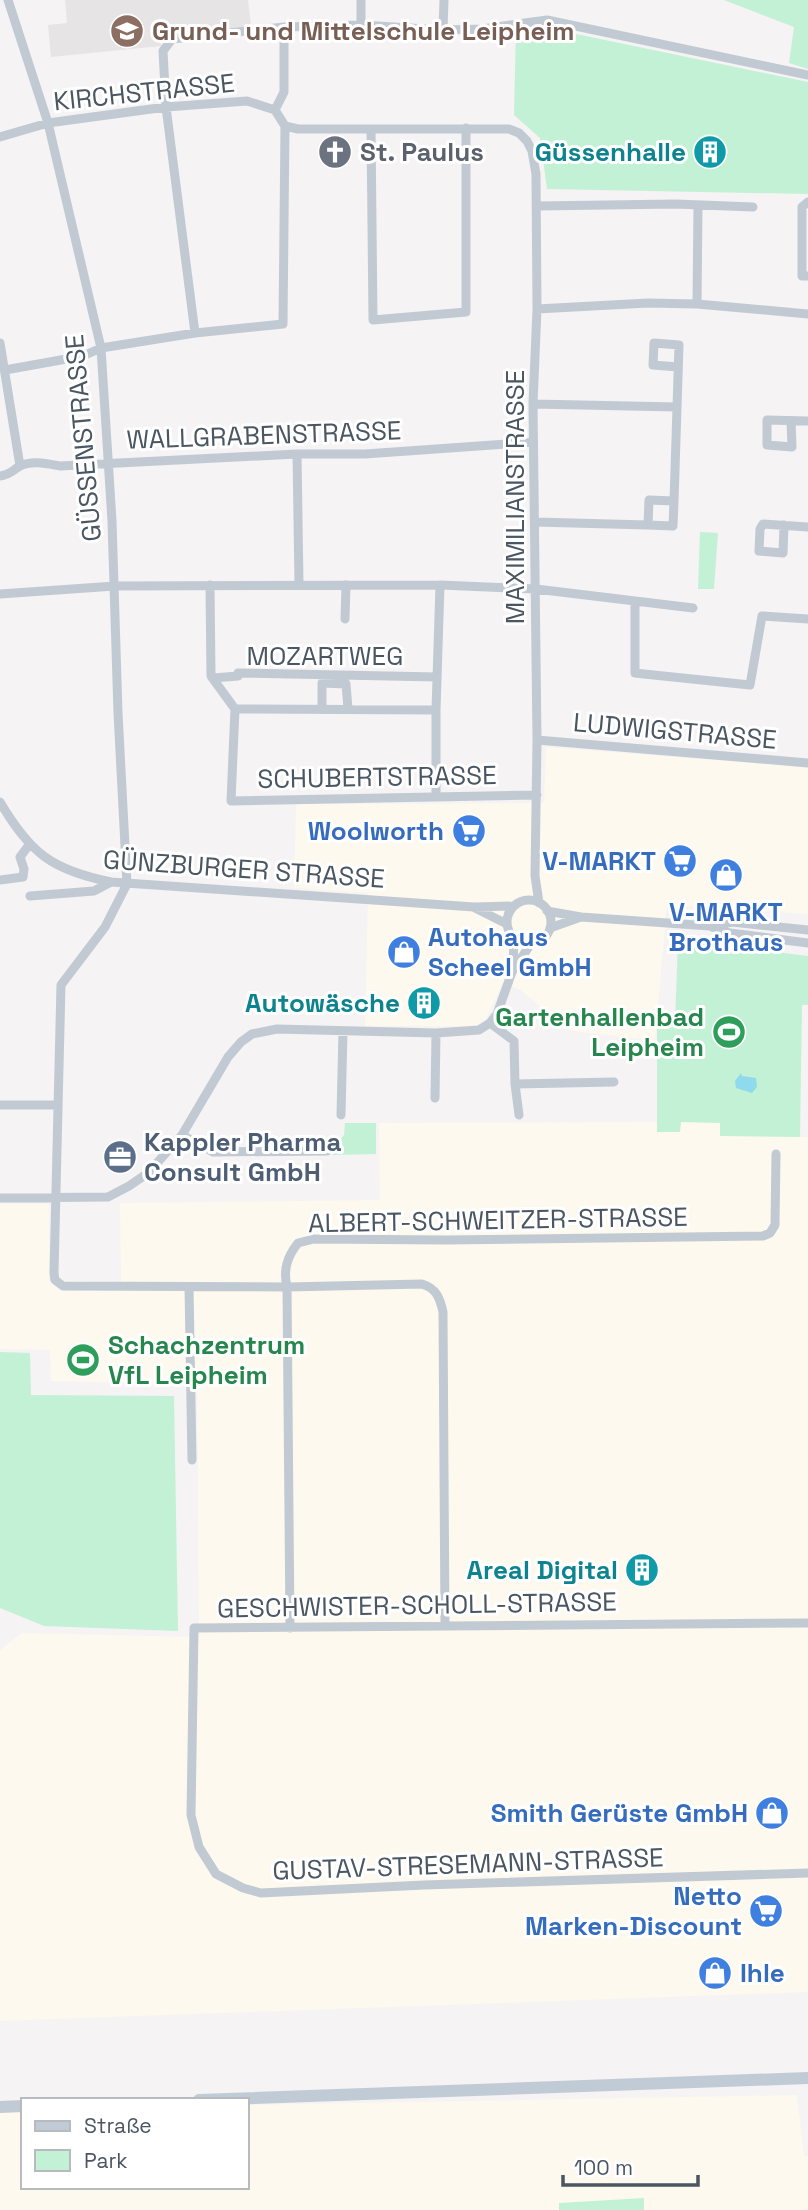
<svg xmlns="http://www.w3.org/2000/svg" width="808" height="2210" font-family="'Space Grotesk',sans-serif">
<rect width="100%" height="100%" fill="#f5f3f3"/>
<path fill="#fdf9ef" d="M546,747L808,767V914L667,905L655,1040L572,1031L520,990L503,983L486,1019L475,1026H365L368,893L294,888L296,804L544,803Z
M657,1122V1132H680V1122L720,1123L721,1136L808,1137V1992L0,2021V1650L22,1633L199,1637L197,1384L51,1381L50,1350L0,1349V1204H49V1281L121,1282L120,1203L380,1200L379,1123Z
M797,2095L804,2156H808V2210H0V2110H23V2187H247V2105Z"/>
<path fill="#e6e4e5" d="M65,0H248L251,26L160,36L161,46L51,57L48,25L67,23Z"/>
<path fill="#c3f1d5" d="M724,0H808V69L789,63L794,27Z
M547,28L808,82V194L547,189L540,138L514,115L516,31Z
M700,532L718,533L714,589H698Z
M678,940L808,956V1005H802L800,1137L720,1136V1123L681,1122L680,1132H657V1023L675,1022Z
M345,1123H376V1154L333,1155V1149L344,1135Z
M0,1352L30,1353L31,1395L174,1396L178,1631L44,1626L0,1608Z
M644,2198V2210H559V2203Z"/>
<path fill="#90daee" d="M741,1073L742,1076L756,1078L757,1087L752,1093L736,1088L735,1081Z"/>
<g fill="none" stroke-linecap="round" stroke-linejoin="round">
<path stroke="#c1cad2" stroke-width="9" d="M8,0L48,123L101,348L112,521L118,713L127,884
M361,25V0
M443,30L444,0
M275,110L284,92V27
M285,126L298,129H509L519,133L527,141L532,151L536,174L537,309L533,404L537,740L535,876L539,903
M371,130L373,320L466,312V128
M0,137L48,123L166,107L247,101L275,110L285,126
M808,202L802,207V276H808
M537,206L676,204L753,207
M697,304L698,206
M537,309L648,303L697,304L808,314
M195,333L166,107L163,51L172,39L284,27L361,25L443,30L482,29L547,20L808,75
M0,343L20,466
M5,370L83,356L101,348L195,333L283,324L285,126
M533,404L677,407
M791,421L792,447L767,445V420L808,421
M297,454L299,584
M0,476C12,474 11,471 20,466C33,460 48,464 60,466L297,454H365L533,442
M535,522L648,525L649,500L674,501L679,345L654,343L653,365L678,367
M648,525L673,526L674,501
M784,525L783,553L759,551L760,529L763,524L808,527
M210,585L211,676L235,709L231,801L537,795
M0,594L115,586L440,585L536,589L693,608
M635,601V673L644,674L750,685L762,616L808,619
M345,619L346,585
M213,678L238,676V673L437,677
M322,708V683L346,684L348,709
M235,709L436,710L440,585
M537,740L808,763
M436,797V710
M0,802C31,854 52,870 111,882L474,907L514,906
M0,880L23,877L24,869L20,857L29,845
M127,884L105,927L61,985L54,1273L55,1280L63,1286L287,1287C283,1270 287,1257 298,1243L314,1239L446,1240L763,1236L770,1233L775,1225L776,1154
M30,896L94,891L111,882
M507 922a22 22 0 1 1 44 0a22 22 0 1 1-44 0Z
M475,908L507,924
M547,911L581,917L710,926L732,922L808,930
M712,927L730,933L808,943
M550,928L578,918
M513,968L514,938
M490,1023L514,1041L515,1084L519,1115
M515,1084L614,1082
M435,1098L436,1033
M0,1105H57
M341,1115L343,1031
M182,1135L213,1152L327,1151
M0,1198L108,1197L129,1186L148,1173L182,1135L228,1057L241,1042L252,1034L277,1029L436,1033L479,1030L490,1023L497,1014L512,972L530,945
M189,1287L192,1460
M808,1623L194,1628L191,1815L199,1847L216,1874L243,1888L261,1893L424,1885L808,1873
M290,1628L287,1287L422,1284C436,1288 440,1298 443,1312L445,1626"/>
<path stroke="#c1cbd6" stroke-width="12" d="M199,2100L808,2078
M0,2107L23,2106"/>
</g>
<defs>
<g id="school-disc" transform="scale(1.75)"><circle r="9.5" fill="#8d6e63" stroke="#fff"/><path d="M0-5L7-2L0 1L-7-2ZM-4 1L0 2.5L4 1V4Q0 6-4 4Z" fill="#fff"/></g>
<g id="church-disc" transform="scale(1.75)"><circle r="9.5" fill="#6b7280" stroke="#fff"/><path d="M-1.2-6h2.4v3.5h3.3v2.4h-3.3V6h-2.4V-.1h-3.3v-2.4h3.3Z" fill="#fff"/></g>
<g id="building-disc" transform="scale(1.75)"><circle r="9.5" fill="#0f9aa8" stroke="#fff"/><path d="M-4-6H4V6H1V3H-1V6H-4ZM-2.5-4.3h1.7v1.8h-1.7ZM.8-4.3h1.7v1.8H.8ZM-2.5-1h1.7V.8h-1.7ZM.8-1h1.7V.8H.8Z" fill="#fff"/></g>
<g id="supermarket-disc" transform="scale(1.75)"><circle r="9.5" fill="#3f7fe0" stroke="#fff"/><path d="M-6-5.5h2.5l.6 2H6L4.5 2H-2.5L-4.4-4H-6ZM-1.5 3.2a1.3 1.3 0 1 0 .1 0ZM3 3.2a1.3 1.3 0 1 0 .1 0Z" fill="#fff"/></g>
<g id="shop-disc" transform="scale(1.75)"><circle r="9.5" fill="#3f7fe0" stroke="#fff"/><path d="M-5-2.5h2.3a2.7 3.5 0 0 1 5.4 0H5L5.5 6h-11ZM-1.5-2.5h3a1.5 2.3 0 0 0-3 0Z" fill="#fff"/></g>
<g id="stadium-disc" transform="scale(1.75)"><circle r="9.5" fill="#2e9e5b" stroke="#fff"/><path d="M0-5a6.5 5 0 1 0 0 10a6.5 5 0 1 0 0-10ZM-3.5-1.8h7v3.6h-7Z" fill="#fff"/></g>
<g id="office-disc" transform="scale(1.75)"><circle r="9.5" fill="#5c6f8a" stroke="#fff"/><path d="M-6-3h4V-5.5h4V-3h4V5H-6ZM-1-4.5V-3h2v-1.5ZM-6 0V1H6V0Z" fill="#fff"/></g>
</defs>
<g fill-rule="evenodd">
<use href="#school-disc" x="127" y="31"/>
<use href="#church-disc" x="335" y="152"/>
<use href="#building-disc" x="710" y="152"/>
<use href="#supermarket-disc" x="469" y="831"/>
<use href="#supermarket-disc" x="680" y="861"/>
<use href="#shop-disc" x="726" y="875"/>
<use href="#shop-disc" x="404" y="952"/>
<use href="#building-disc" x="424" y="1003"/>
<use href="#stadium-disc" x="729" y="1032"/>
<use href="#office-disc" x="120" y="1157"/>
<use href="#stadium-disc" x="83" y="1360"/>
<use href="#building-disc" x="642" y="1570"/>
<use href="#shop-disc" x="772" y="1813"/>
<use href="#supermarket-disc" x="766" y="1911"/>
<use href="#shop-disc" x="715" y="1973"/>
</g>
<g text-anchor="middle" dominant-baseline="central" stroke-width="6" stroke-linejoin="round" paint-order="stroke">
<g font-size="26" font-weight="bold" fill="#785e54" stroke="#fff" text-anchor="start">
<text x="152" y="31">Grund- und Mittelschule Leipheim</text>
</g>
<g font-size="26" fill="#4a5661" stroke="#fff">
<text transform="translate(144 92) rotate(-6)">KIRCHSTRASSE</text>
<text transform="translate(264 435) rotate(-2)">WALLGRABENSTRASSE</text>
<text transform="translate(83 438) rotate(-95)">GÜSSENSTRASSE</text>
<text transform="translate(515 497) rotate(-90)">MAXIMILIANSTRASSE</text>
<text x="325" y="656">MOZARTWEG</text>
<text transform="translate(675 731) rotate(5)">LUDWIGSTRASSE</text>
<text transform="translate(377 777) rotate(-1)">SCHUBERTSTRASSE</text>
<text transform="translate(244 869) rotate(4)">GÜNZBURGER STRASSE</text>
<text transform="translate(498 1220) rotate(-1)">ALBERT-SCHWEITZER-STRASSE</text>
<text transform="translate(417 1605) rotate(-1)">GESCHWISTER-SCHOLL-STRASSE</text>
<text transform="translate(468 1864) rotate(-2)">GUSTAV-STRESEMANN-STRASSE</text>
</g>
<g font-size="26" font-weight="bold" fill="#5b616d" stroke="#fff" text-anchor="start">
<text x="360" y="152">St. Paulus</text>
</g>
<g font-size="26" font-weight="bold" fill="#0d838f" stroke="#fff" text-anchor="end">
<text x="686" y="152">Güssenhalle</text>
<text x="400" y="1003">Autowäsche</text>
<text x="618" y="1570">Areal Digital</text>
</g>
<g font-size="26" font-weight="bold" fill="#366cbe" stroke="#fff" text-anchor="end">
<text x="444" y="831">Woolworth</text>
<text x="656" y="861">V-MARKT</text>
<text x="726" y="912" text-anchor="middle">V-MARKT<tspan x="726" dy="30">Brothaus</tspan></text>
<text x="428" y="937" text-anchor="start">Autohaus<tspan x="428" dy="30">Scheel GmbH</tspan></text>
<text x="748" y="1813">Smith Gerüste GmbH</text>
<text x="742" y="1896">Netto<tspan x="742" dy="30">Marken-Discount</tspan></text>
<text x="740" y="1973" text-anchor="start">Ihle</text>
</g>
<g font-size="26" font-weight="bold" fill="#27864d" stroke="#fff" text-anchor="end">
<text x="704" y="1017">Gartenhallenbad<tspan x="704" dy="30">Leipheim</tspan></text>
<text x="108" y="1345" text-anchor="start">Schachzentrum<tspan x="108" dy="30">VfL Leipheim</tspan></text>
</g>
<g font-size="26" font-weight="bold" fill="#4e5e75" stroke="#fff" text-anchor="start">
<text x="144" y="1142">Kappler Pharma<tspan x="144" dy="30">Consult GmbH</tspan></text>
</g>
</g>
<rect x="21" y="2098" width="228" height="91" fill="#ffffff" stroke="#b7bbc0" stroke-width="2"/>
<rect x="35" y="2121" width="35" height="10" fill="#c1cbd6" stroke="#b7bbc0" stroke-width="2"/>
<text x="84" y="2133" font-size="21" fill="#4a5661">Straße</text>
<rect x="35" y="2150" width="35" height="21" fill="#c3f1d5" stroke="#b7bbc0" stroke-width="2"/>
<text x="84" y="2168" font-size="21" fill="#4a5661">Park</text>
<path d="M563 2175v10h135v-10" fill="none" stroke="#4a5661" stroke-width="3.5"/>
<text x="574" y="2175" font-size="21" fill="#4a5661" stroke="#ffffff" stroke-width="5" paint-order="stroke">100 m</text>
</svg>
